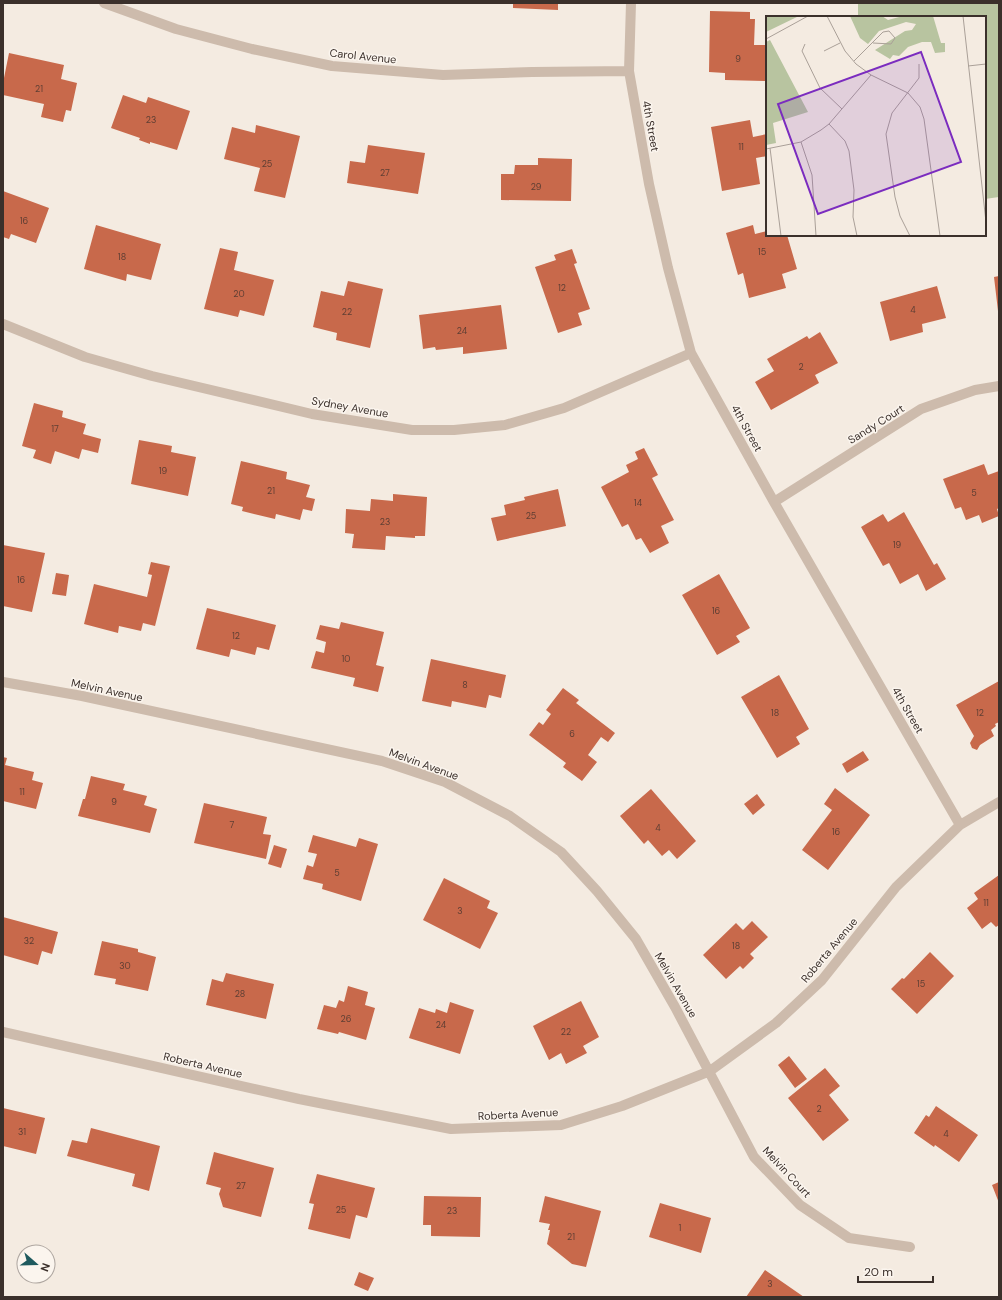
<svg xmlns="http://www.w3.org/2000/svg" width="1002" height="1300" font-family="'DM Sans',sans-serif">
<rect width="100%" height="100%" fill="#f4ebe1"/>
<path fill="#b8c4a0" d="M858,3H999V197L985,199V17H858Z"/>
<path fill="#c8694b" d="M513,3H558V10L513,8Z
M710,11L750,12V19H755L754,45H766V81L725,80V73L709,72Z
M9,53L64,65L61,79L77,83L71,111L66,110L63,122L41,117L44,104L3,95V83Z
M123,95L146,103L148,97L190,111L177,150L150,142V144L139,140L140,138L111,128Z
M750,120L753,137L767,134V156L756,158L760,184L722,191L711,127Z
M256,125L300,136L285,198L254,191L260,168L224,159L232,127L255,133Z
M368,145L425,153L418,194L347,183L350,161L365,163Z
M538,158L572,159L571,201L501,200V174H514L515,165H538Z
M3,191L49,208L36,243L11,234L9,239L3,237Z
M96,225L161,244L151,280L127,274L126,281L84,269Z
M753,225L755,234L767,231V235H787L797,269L782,274L786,288L749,298L743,273L738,275L726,233Z
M220,248L238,252L234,270L274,280L264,316L240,310L238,317L204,309Z
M572,249L577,263L574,264L590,309L578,313L582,325L558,333L535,267L556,260L554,255Z
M999,276V311H998L994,277Z
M348,281L383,289L370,348L336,340L337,333L313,327L321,291L344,296Z
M937,286L946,318L922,324L923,332L890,341L880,302Z
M501,305L507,349L463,354V347L436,350L435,347L423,349L419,315Z
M820,332L838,363L815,375L819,383L771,410L755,382L774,371L767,359L807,336L809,339Z
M34,403L63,411L62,417L86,424L83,434L101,439L98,453L82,449L79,459L55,451L51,464L33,458L36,450L22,446Z
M139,440L172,446L171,452L196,457L188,496L131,484Z
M644,448L658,475L652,478L674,520L661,526L669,543L650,553L641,538L636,540L628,524L622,527L601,487L629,472L626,465L638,459L635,452Z
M241,461L287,472L286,479L310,485L306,497L315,499L312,511L303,509L300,520L276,514L275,519L242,511L243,507L231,504Z
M984,464L988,475L999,471V508L997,509L999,516L982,523L979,515L966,520L961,507L955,509L943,479Z
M558,489L566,526L497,541L491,518L506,515L504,505L525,500L524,497Z
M393,494L427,497L425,536H415V538L386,536L385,550L352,548L354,534L345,533L346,509L370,511L371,499L393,501Z
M904,512L934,565L937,563L946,579L926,591L918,574L900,584L889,563L883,566L861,527L883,514L888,522Z
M3,545L45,553L32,612L3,606Z
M151,562L170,566L155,626L143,623L141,631L119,626L118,633L84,624L94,584L147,597L152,575L148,574Z
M56,573L69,575L66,596L52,594Z
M719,574L750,628L736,636L740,642L717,655L682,595Z
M207,608L276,625L269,650L257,647L255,655L231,649L229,657L196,649Z
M341,622L384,632L376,665L384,667L378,692L353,686L355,678L311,668L316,651L324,653L326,642L316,639L320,625L339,629Z
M431,659L506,675L501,698L489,695L486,708L452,701L451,707L422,701Z
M779,675L809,729L796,737L800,744L777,758L741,697Z
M999,681V722L995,724L996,726L991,730L994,736L980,745L977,750L972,748L970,743L974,736L956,705Z
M563,688L579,700L576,703L615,733L608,742L601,737L588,755L597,762L582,781L563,767L566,763L529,735L539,722L543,725L551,714L546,710Z
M863,751L869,760L847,773L842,764Z
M3,757L7,758L5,765L34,772L32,780L43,783L36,809L3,801Z
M91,776L125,784L123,790L147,796L144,805L157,809L150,833L78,816L83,799H85Z
M835,788L870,815L828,870L802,850L832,810L824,804Z
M651,789L696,841L677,859L669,850L662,856L648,840L644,844L620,816Z
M757,794L765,805L753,815L744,804Z
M204,803L267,817L263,834L271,835L266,859L194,843Z
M313,835L356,847L359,838L378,844L361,901L322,889L323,884L303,879L307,865L313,867L317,854L308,852Z
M274,845L287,849L281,868L268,864Z
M999,875V925L996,927L991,922L982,929L967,908L978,899L974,893Z
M444,878L490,901L487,908L498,913L480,949L423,920Z
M3,917L58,932L52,954L42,951L38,965L3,955Z
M752,921L768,937L750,954L754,958L743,969L740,966L726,979L703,955L736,923L743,930Z
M102,941L138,949V952L156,957L148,991L115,984L116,979L94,975Z
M930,952L954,976L917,1014L891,989L902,978L904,979Z
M226,973L274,984L266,1019L206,1005L212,979L223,982Z
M348,986L368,992L365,1005L375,1008L366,1040L339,1032L338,1034L317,1029L324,1005L336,1008L339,1000L344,1002Z
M581,1001L599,1037L583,1046L587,1053L566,1064L561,1053L549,1060L533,1026Z
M450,1002L474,1010L460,1054L409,1038L419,1008L435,1013L436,1009L447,1013Z
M789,1056L807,1079L795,1088L778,1065Z
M825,1068L840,1086L829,1095L849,1120L823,1141L788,1098Z
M936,1106L978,1135L959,1162L935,1145L934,1147L914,1133L926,1115L929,1117Z
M3,1108L45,1118L36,1154L3,1146Z
M91,1128L160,1146L149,1191L132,1186L135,1174L67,1156L72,1140L87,1143Z
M214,1152L274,1168L261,1217L223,1207L219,1194L221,1188L206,1184Z
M317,1174L375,1188L367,1218L356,1215L350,1239L308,1229L314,1204L309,1203Z
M999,1182V1203L992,1185Z
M424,1196L481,1197L480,1237L431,1236V1225H423Z
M545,1196L601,1211L586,1267L572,1264L547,1244L550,1230H548L550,1224L539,1222Z
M660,1203L711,1218L701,1253L649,1237Z
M765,1270L804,1297H746Z
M359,1272L374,1278L368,1291L354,1285Z"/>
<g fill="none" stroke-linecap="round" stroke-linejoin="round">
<path stroke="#cdbbac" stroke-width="10" d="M104,3L176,29L252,49L332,66L443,75L532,72L629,71
M631,3L629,71L649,184L668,268L691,353L774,502L960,825
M3,324L85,357L152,376L312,414L412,430H454L505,425L564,408L691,353
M774,502L921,409L975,390L999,386
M3,682L82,696L382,761L445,782L510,816L561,852L597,891L636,939L675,1007L754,1157L800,1205L849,1238L910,1247
M3,1032L299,1099L451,1129L561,1125L622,1106L710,1071L776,1023L822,980L896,887L960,825L999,802"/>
</g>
<g text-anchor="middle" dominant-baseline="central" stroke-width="3" stroke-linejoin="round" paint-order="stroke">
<g font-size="9" fill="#5e3e33">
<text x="738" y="59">9</text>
<text x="39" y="89">21</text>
<text x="151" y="120">23</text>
<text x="741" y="147">11</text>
<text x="267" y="164">25</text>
<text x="385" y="173">27</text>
<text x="536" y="187">29</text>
<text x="24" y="221">16</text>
<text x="762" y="252">15</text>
<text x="122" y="257">18</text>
<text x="562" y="288">12</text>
<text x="239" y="294">20</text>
<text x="913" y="310">4</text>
<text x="347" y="312">22</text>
<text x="462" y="331">24</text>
<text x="801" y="367">2</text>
<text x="55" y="429">17</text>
<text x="163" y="471">19</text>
<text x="271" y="491">21</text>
<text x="974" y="493">5</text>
<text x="638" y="503">14</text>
<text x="531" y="516">25</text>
<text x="385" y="522">23</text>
<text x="897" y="545">19</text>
<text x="21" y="580">16</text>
<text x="716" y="611">16</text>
<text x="236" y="636">12</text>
<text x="346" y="659">10</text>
<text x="465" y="685">8</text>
<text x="775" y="713">18</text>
<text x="980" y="713">12</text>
<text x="572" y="734">6</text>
<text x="22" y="792">11</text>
<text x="114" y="802">9</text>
<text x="232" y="825">7</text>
<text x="658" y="828">4</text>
<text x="836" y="832">16</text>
<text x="337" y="873">5</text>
<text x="986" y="903">11</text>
<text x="460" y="911">3</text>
<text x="29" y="941">32</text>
<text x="736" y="946">18</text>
<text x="125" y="966">30</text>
<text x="921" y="984">15</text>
<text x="240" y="994">28</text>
<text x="346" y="1019">26</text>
<text x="441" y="1025">24</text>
<text x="566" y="1032">22</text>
<text x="819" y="1109">2</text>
<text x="22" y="1132">31</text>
<text x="946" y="1134">4</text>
<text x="241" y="1186">27</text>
<text x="341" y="1210">25</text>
<text x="452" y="1211">23</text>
<text x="680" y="1228">1</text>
<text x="571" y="1237">21</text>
<text x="770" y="1284">3</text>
</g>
<g font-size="11" fill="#3b302b" stroke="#fbf5ee">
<text transform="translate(363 56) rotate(6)">Carol Avenue</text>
<text transform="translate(651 126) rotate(80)">4th Street</text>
<text transform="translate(350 407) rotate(10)">Sydney Avenue</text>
<text transform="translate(876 424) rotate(-32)">Sandy Court</text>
<text transform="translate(747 428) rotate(61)">4th Street</text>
<text transform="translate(107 690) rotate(12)">Melvin Avenue</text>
<text transform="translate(908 710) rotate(60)">4th Street</text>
<text transform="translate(424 764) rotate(20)">Melvin Avenue</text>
<text transform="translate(829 950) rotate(-50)">Roberta Avenue</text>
<text transform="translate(676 985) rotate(60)">Melvin Avenue</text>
<text transform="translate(203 1065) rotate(13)">Roberta Avenue</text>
<text transform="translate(518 1114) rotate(-3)">Roberta Avenue</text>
<text transform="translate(787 1172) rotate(47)">Melvin Court</text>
</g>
</g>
<g transform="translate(766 16)">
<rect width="220" height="220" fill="#f4ebe1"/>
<path d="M0,0H33L0,16ZM84,0H116L122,4L137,0H167L175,27H179V36L169,37L165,26H156L142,31L133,40L127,39L124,43L109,34L139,15L146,14L150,8L140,6L113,15L102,28L94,22ZM4,24L42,96L7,107L10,127L0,129V26Z" fill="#b8c4a0"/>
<path fill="none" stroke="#aaa098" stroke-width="1" d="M61,0L79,35L90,48L105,59L142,77L154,91L158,103L174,220M197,0L220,206M0,23L42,0M39,28L36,35L54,72L76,93M58,35L74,27M88,45L117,16L123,15L129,22L125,28L107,27M202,50L220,48M63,108L79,125L83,135L88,174L87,201L91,220M35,126L46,159L50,220M4,132L15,220M0,133L35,126L55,114L63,108L105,59M144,220L134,200L129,181L120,118L126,97L153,62V48"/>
<path fill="#7b2cbf" fill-opacity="0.15" stroke="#7b2cbf" stroke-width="2" d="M155,36L195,146L52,198L12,88Z"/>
<rect width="220" height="220" fill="none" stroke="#3b302b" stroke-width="2"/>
</g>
<rect width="1002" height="1300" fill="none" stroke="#3b302b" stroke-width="8"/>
<g transform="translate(36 1264) rotate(110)"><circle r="19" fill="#fbf5ee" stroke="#aea6a0"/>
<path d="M0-3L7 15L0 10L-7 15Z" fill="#1f5a5e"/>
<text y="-6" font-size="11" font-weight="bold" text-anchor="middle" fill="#3b302b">N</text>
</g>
<path d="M858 1276v6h75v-6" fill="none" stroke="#3b302b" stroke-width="2"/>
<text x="864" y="1276" font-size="12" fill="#3b302b" stroke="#fbf5ee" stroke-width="3" paint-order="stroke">20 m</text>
</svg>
